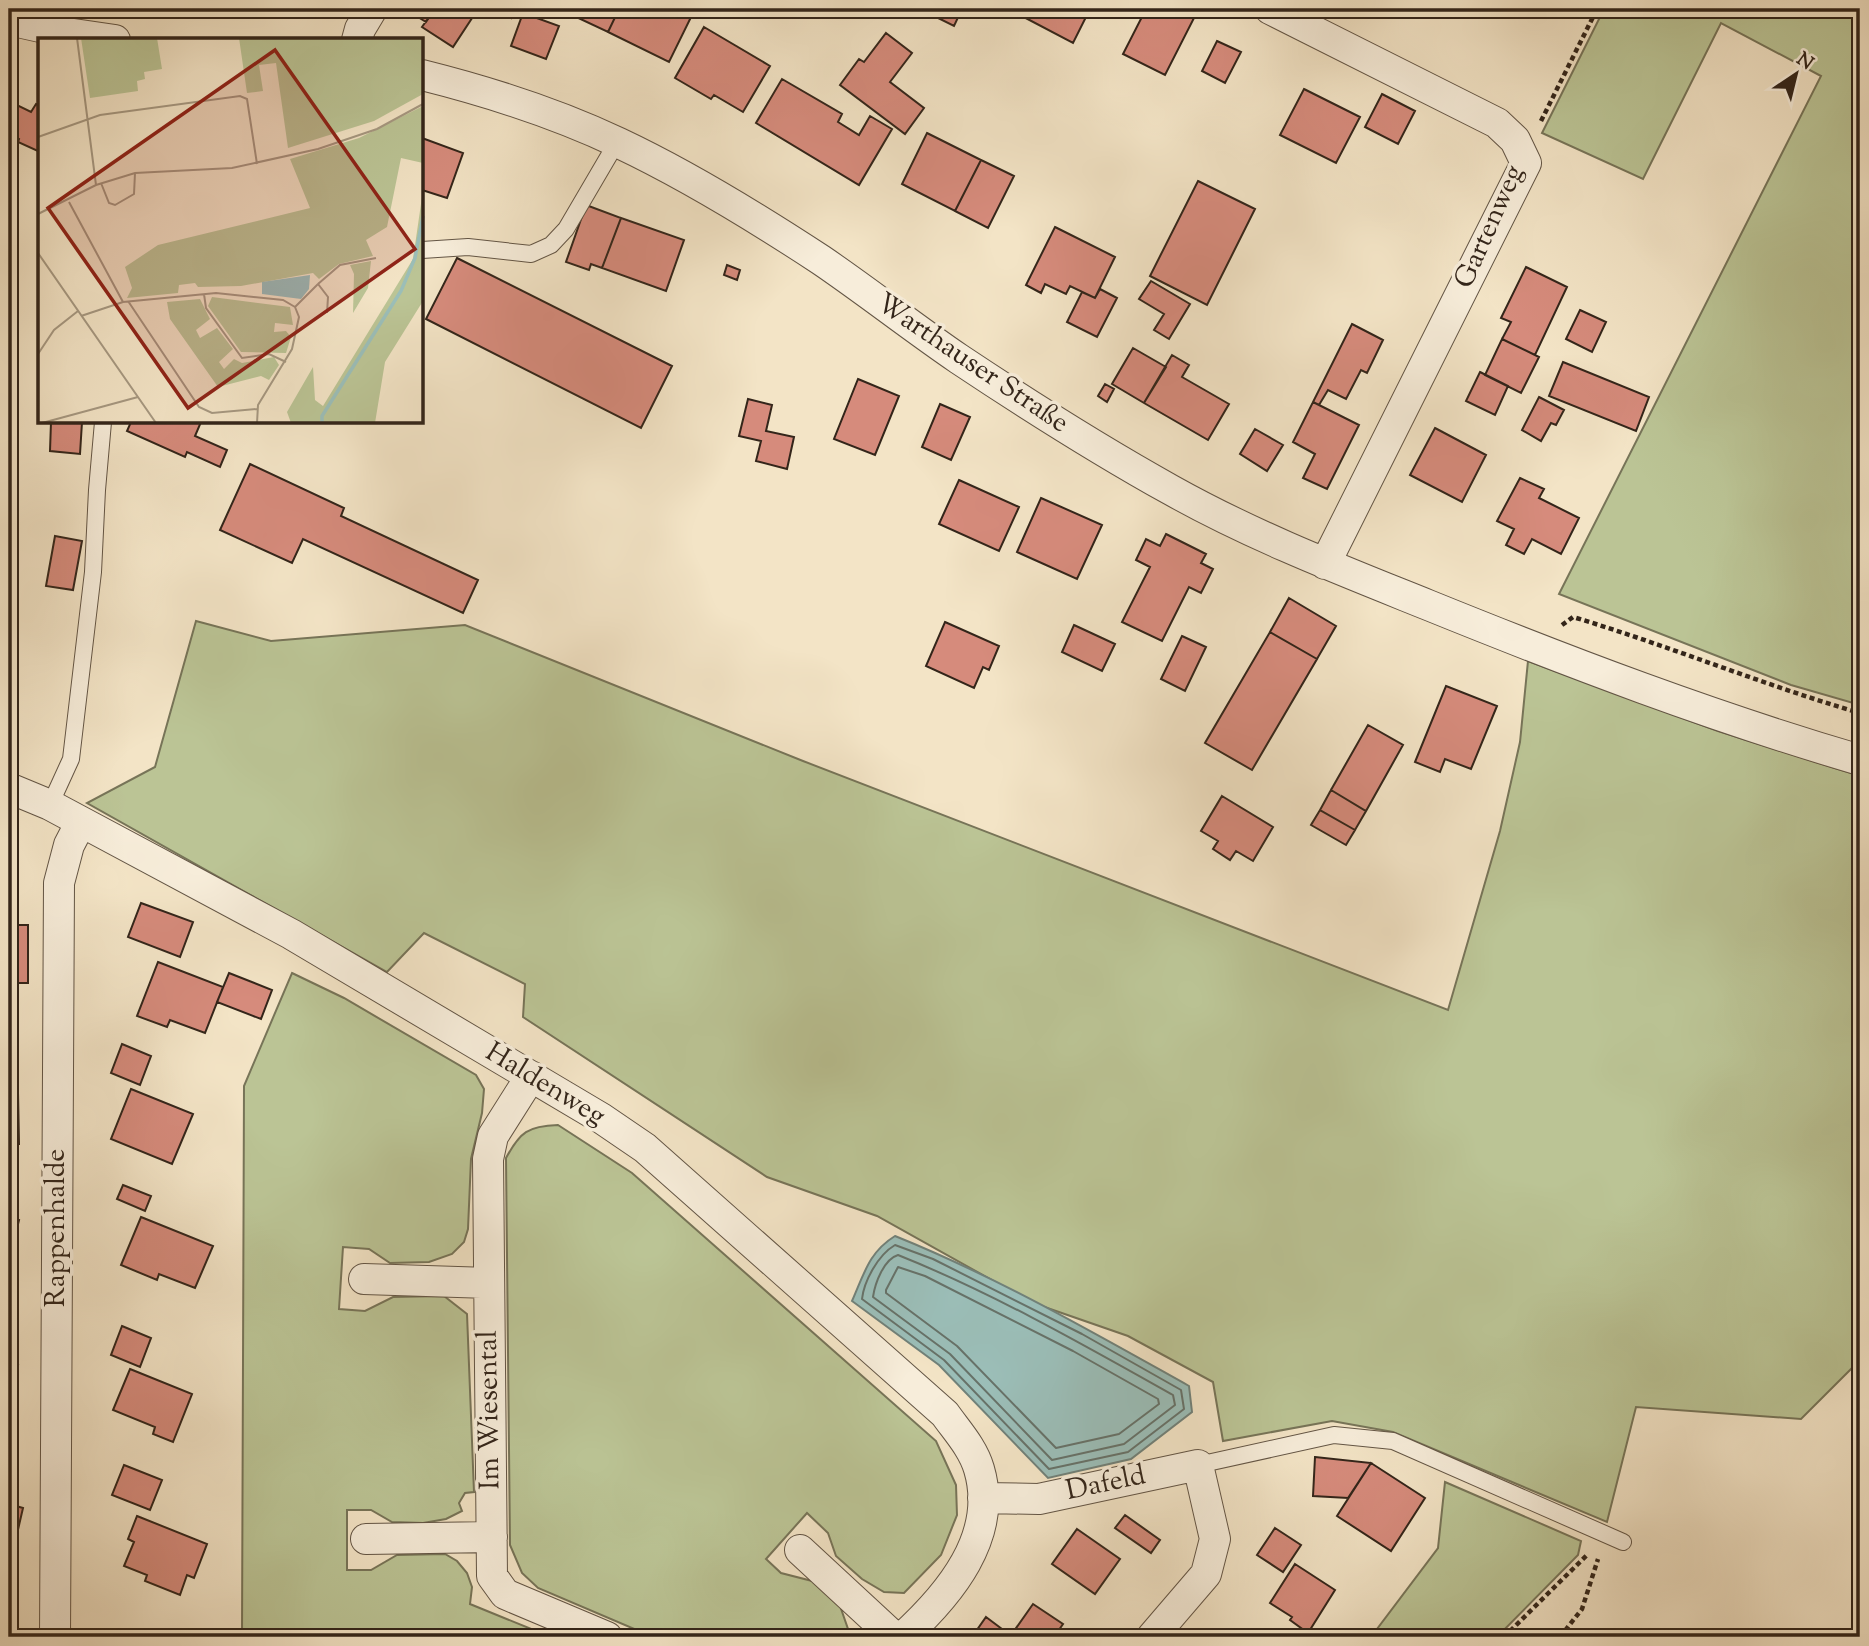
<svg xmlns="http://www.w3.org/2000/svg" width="1869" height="1646" font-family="'Sorts Mill Goudy',serif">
<rect width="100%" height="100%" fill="#f3e4c6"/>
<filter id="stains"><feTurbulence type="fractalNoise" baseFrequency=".00286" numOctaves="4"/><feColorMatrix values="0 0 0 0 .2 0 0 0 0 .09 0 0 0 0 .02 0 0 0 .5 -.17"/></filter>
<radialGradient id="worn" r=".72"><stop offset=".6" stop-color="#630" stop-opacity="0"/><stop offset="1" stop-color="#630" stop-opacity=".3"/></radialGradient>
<path fill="#bbc495" stroke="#777458" stroke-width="2" d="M1604,9H1860V705L1791,685L1559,594L1821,76L1721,23L1643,179L1542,133Z
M196,621L271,641L465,625L803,761L1448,1010L1500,831L1520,742L1528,661L1718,731L1860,776V1360L1801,1419L1636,1407L1607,1522L1393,1432L1332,1421L1223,1441L1213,1382L1128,1336L1033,1303L877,1216L767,1177L523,1017L525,984L424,933L387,972L87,803L155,767Z
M292,973L344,998L476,1075L484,1089L482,1113L471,1159L468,1229L464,1242L452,1254L429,1262L390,1263L369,1249L343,1247L339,1309L365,1311L393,1297L444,1296L467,1314L474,1492L465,1493L459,1503L462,1511L446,1519L423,1523L392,1522L371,1510H347V1570H371L397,1555L445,1554L457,1561L467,1573L472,1587L470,1604L551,1637H242L244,1086Z
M558,1125L632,1173L936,1441L956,1485L957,1515L941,1555L904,1593L884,1592L862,1579L836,1556L828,1533L807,1513L766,1559L781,1573L816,1582L839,1603L848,1629V1637H653L538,1588L522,1573L510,1545L506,1158C520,1132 528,1126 558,1125Z
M1445,1482L1581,1541L1578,1555L1497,1637H1371L1438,1548Z"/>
<path fill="#9bbeb8" stroke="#718179" stroke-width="2" d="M895,1236C997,1277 1094,1333 1189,1386L1192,1412L1131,1459L1048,1478L939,1365L852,1301C864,1274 869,1252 895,1236Z"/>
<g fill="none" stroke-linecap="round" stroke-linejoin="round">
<path stroke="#677269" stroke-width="2" d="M895,1245L933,1259L1082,1334L1181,1390L1184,1409L1128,1452L1049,1469L944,1360L862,1299C864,1281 878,1255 895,1245Z
M898,1255C993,1293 1084,1345 1173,1395L1175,1405L1124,1444L1052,1460L950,1354L873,1297C875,1283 884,1259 898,1255Z
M898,1267L925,1276L1073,1351L1158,1399L1159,1404L1119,1434L1056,1448L957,1346L886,1293V1290Z"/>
</g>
<path fill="#d68b7c" stroke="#33251a" stroke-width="2" d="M405,9H435L426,22Z
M435,9H478L453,47L422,27Z
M496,9H515L511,18Z
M577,9H619L608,32L574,16Z
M619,9H695L669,62L608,32Z
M920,9H962L954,26Z
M1021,9H1090L1073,43L1018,14Z
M1146,9H1177L1194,18L1165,75L1123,54Z
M523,13L559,26L546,59L511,46Z
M704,27L770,66L743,112L714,95L711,99L675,78Z
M886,33L912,53L890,82L924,108L905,134L840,85L859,59L864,62Z
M1217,41L1241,52L1225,83L1202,71Z
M782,79L842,114L838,122L859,135L870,116L892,129L859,185L756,123Z
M1304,89L1360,117L1336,163L1280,135Z
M1382,94L1415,111L1398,144L1365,127Z
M36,104L40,106V152L18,142L19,139L9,134V122L17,105L31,112Z
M927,133L981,160L955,211L902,184Z
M422,138L463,153L447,198L422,190Z
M981,160L1014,176L988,228L955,211Z
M1198,181L1255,209L1207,305L1150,276Z
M586,205L621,218L602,268L591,264L589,270L566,262Z
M621,218L684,240L666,291L602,268Z
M1055,227L1115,257L1095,298L1070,286L1066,294L1045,284L1041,293L1026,285Z
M457,258L672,366L641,428L426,319Z
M727,265L740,270L737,280L724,275Z
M1526,267L1567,287L1535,355L1502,339L1511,322L1501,318Z
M1151,281L1190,304L1169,339L1154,330L1164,314L1139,299Z
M1100,289L1117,298L1097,337L1067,322L1082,292L1095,298Z
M1580,310L1606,322L1592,352L1566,339Z
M1352,324L1383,340L1367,373L1361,370L1346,399L1328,390L1319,405L1313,402Z
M1502,339L1539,357L1521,393L1485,375Z
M1133,348L1166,367L1144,403L1112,384Z
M1172,355L1189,365L1182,377L1229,404L1208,440L1144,403Z
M1563,362L1649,397L1636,431L1549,396Z
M1480,372L1508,386L1495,415L1466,401Z
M858,379L899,396L875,455L834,439Z
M1105,384L1114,389L1107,402L1098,396Z
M1539,397L1564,410L1556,425L1551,423L1541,441L1522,430Z
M748,399L772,405L766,431L794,437L787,469L756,461L761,441L739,436Z
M1313,402L1359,425L1327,489L1303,478L1315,454L1293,442Z
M940,404L970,417L951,460L922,447Z
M51,422H82L80,454L50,451Z
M131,422H201L195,436L227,450L220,467L187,452L185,457L127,431Z
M1435,428L1486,455L1462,502L1410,475Z
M1255,429L1283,445L1267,471L1240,454Z
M250,464L344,508L341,516L478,580L463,613L303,539L292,563L220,530Z
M1520,478L1544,489L1539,498L1579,518L1561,554L1532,539L1524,554L1506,545L1514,529L1497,521Z
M959,480L1019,507L999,551L939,524Z
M1041,498L1102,525L1077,579L1017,552Z
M1166,534L1206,554L1201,563L1213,569L1201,593L1189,587L1162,641L1122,622L1150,567L1136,560L1146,539L1160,546Z
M55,536L82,541L73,590L46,586Z
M1289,598L1336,626L1317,659L1270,632Z
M945,622L999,646L989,670L983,667L974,688L926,666Z
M1074,625L1115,644L1102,671L1062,652Z
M1270,632L1317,659L1252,770L1205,743Z
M1182,636L1206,647L1185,691L1161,679Z
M1446,686L1497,706L1471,769L1445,759L1440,772L1415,762Z
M1368,725L1403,745L1366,811L1331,790Z
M1331,790L1366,811L1355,830L1320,810Z
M1222,796L1273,827L1253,861L1236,851L1230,860L1213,849L1218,841L1201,831Z
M1320,810L1355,830L1346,845L1311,825Z
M141,903L193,922L180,957L128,937Z
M9,925H28V983H9Z
M158,962L223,987L205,1033L170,1020L167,1027L137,1016Z
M229,973L272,990L261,1019L217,1002Z
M122,1044L151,1056L140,1085L111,1073Z
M131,1089L193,1114L172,1164L111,1139Z
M9,1093H18L19,1144H9Z
M123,1185L151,1196L145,1211L117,1199Z
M141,1217L213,1246L195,1288L159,1274L157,1280L121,1265Z
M9,1218L19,1220L9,1261Z
M122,1326L151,1338L140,1367L111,1355Z
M9,1363L18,1365L9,1401Z
M130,1369L192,1394L173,1442L153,1434L155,1427L113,1410Z
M1315,1457L1371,1463L1348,1498L1313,1496Z
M1371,1463L1425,1498L1391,1551L1337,1516Z
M124,1465L162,1480L150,1510L112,1495Z
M9,1504L23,1508L11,1560H9Z
M1125,1515L1160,1540L1151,1553L1115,1528Z
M137,1516L207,1544L194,1578L187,1575L180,1595L145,1581L147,1575L124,1566L134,1542L128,1539Z
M1275,1528L1301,1545L1283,1572L1257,1555Z
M1077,1529L1120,1559L1095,1594L1052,1564Z
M1295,1564L1335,1590L1308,1633L1290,1620L1292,1617L1270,1603Z
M1033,1604L1063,1624L1054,1637H1023L1014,1631Z
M986,1617L1006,1632L1014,1631L1023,1637H972Z"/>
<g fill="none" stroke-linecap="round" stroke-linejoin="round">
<g stroke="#635545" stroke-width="18">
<path id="service" d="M422,250L468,247L531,254L551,245L566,229L617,142
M50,805L71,759L93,572L97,490L103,422
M1198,1465L1334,1435L1393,1441L1623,1542"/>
</g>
<g stroke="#635545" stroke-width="32">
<path id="minor" d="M1270,9L1497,123L1515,140L1526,163L1325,564
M9,20L67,33L115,40
M357,40L360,29L372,9
M422,75C486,91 560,115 619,143C689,176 757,218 821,260C868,292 912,327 959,359C1028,405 1099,450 1171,490C1253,536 1341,570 1428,605C1571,663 1713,717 1860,760
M9,788L50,805L291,934L601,1118L645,1148L945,1414C957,1431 973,1448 979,1469C999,1536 949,1595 903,1637
M531,1076L493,1136L488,1159L492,1576L505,1594L607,1637
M364,1279L489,1283
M983,1498L1039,1499L1198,1465L1215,1539L1206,1574L1152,1637
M366,1539L492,1537
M800,1550L894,1637
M55,1637L59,883L69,845L81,822"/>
</g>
<path stroke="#33251a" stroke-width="4.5" stroke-dasharray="5 3.5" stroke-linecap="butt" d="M1541,121L1597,9
M1562,625L1573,617C1670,646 1763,685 1860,713
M1504,1637L1588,1554
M1560,1637L1582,1609L1598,1559"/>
<use href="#service" stroke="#f7edda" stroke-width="16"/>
<use href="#minor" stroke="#f7edda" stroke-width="30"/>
</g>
<g text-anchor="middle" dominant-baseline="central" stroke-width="7" stroke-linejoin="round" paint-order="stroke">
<g font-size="28" fill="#33251a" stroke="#f7edda">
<text transform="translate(1490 227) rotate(-66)">Gartenweg</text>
<text transform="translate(972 364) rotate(34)">Warthauser Straße</text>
<text transform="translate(545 1085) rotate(31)">Haldenweg</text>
<text transform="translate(57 1228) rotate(-90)">Rappenhalde</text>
<text transform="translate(490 1410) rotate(-91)">Im Wiesental</text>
<text transform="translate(1106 1484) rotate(-12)">Dafeld</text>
</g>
</g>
<g transform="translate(38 38)">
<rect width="385" height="385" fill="#f3e4c6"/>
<path d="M43,0H119L124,31L106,34L107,41L99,43L100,53L52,60ZM201,0H385V56L336,83L250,110L238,25L221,27L225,53L209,55ZM385,68V125L363,120L349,189L328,202L335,218L301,226L281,241L275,235L203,248L160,249L157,245L141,247L140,255L89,260L94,250L87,229L120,207L272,170L252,121L321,100ZM385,152V263L347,324L337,385H253L249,374L275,329L277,362L285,368L375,221ZM333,223L330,250L315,275L316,236L312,227ZM174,259L252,269L255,287L237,285L236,294L248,293L253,299L248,315L203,314L170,268ZM162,261L172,281L158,292L162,300L179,290L195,311L181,324L186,331L196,321L204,325L236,319L241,327L231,342L223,338L180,349L132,281L129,264Z" fill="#bbc495"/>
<path d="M272,237L271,251L263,261L224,256V244Z" fill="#9bbeb8"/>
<path fill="none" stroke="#9bbeb8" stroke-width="3.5" d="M284,385V378L363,253L377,220L385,178"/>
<path fill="none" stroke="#a69881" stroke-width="2" d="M39,0L58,147M0,99L62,77L202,58L209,61L219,126M63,145L71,165L77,167L96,156L97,135M31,164L85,264M0,176L58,147L97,135L194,130L280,111L339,91L385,66M0,215L118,385M280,246L302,227L338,220M166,256L168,270L204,320L231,316L248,324M90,263L161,369L174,375L219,371M257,269L280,246L290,259L289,275M43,278L85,264L178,255L245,262L257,269M0,316L16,292L40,273M4,385L100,359M219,385L220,367L254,311L261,279L257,269"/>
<path fill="#8f2418" fill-opacity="0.15" stroke="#8f2418" stroke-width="3.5" d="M237,12L377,211L150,370L10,170Z"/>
<rect width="385" height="385" fill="none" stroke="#33251a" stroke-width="3.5"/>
</g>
<rect width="1869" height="1646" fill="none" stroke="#f3e4c6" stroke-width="35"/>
<rect x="10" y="10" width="1848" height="1625" fill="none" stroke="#33251a" stroke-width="3.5"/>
<rect x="18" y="18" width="1834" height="1611" fill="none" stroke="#33251a" stroke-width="2"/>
<g transform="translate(1796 74) rotate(35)" stroke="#f7edda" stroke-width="5" paint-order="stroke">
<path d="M0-5L12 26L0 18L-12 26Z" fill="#33251a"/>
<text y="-10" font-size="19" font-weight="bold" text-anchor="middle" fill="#33251a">N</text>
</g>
<rect width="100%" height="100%" filter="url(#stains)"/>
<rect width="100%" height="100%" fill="url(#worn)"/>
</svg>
